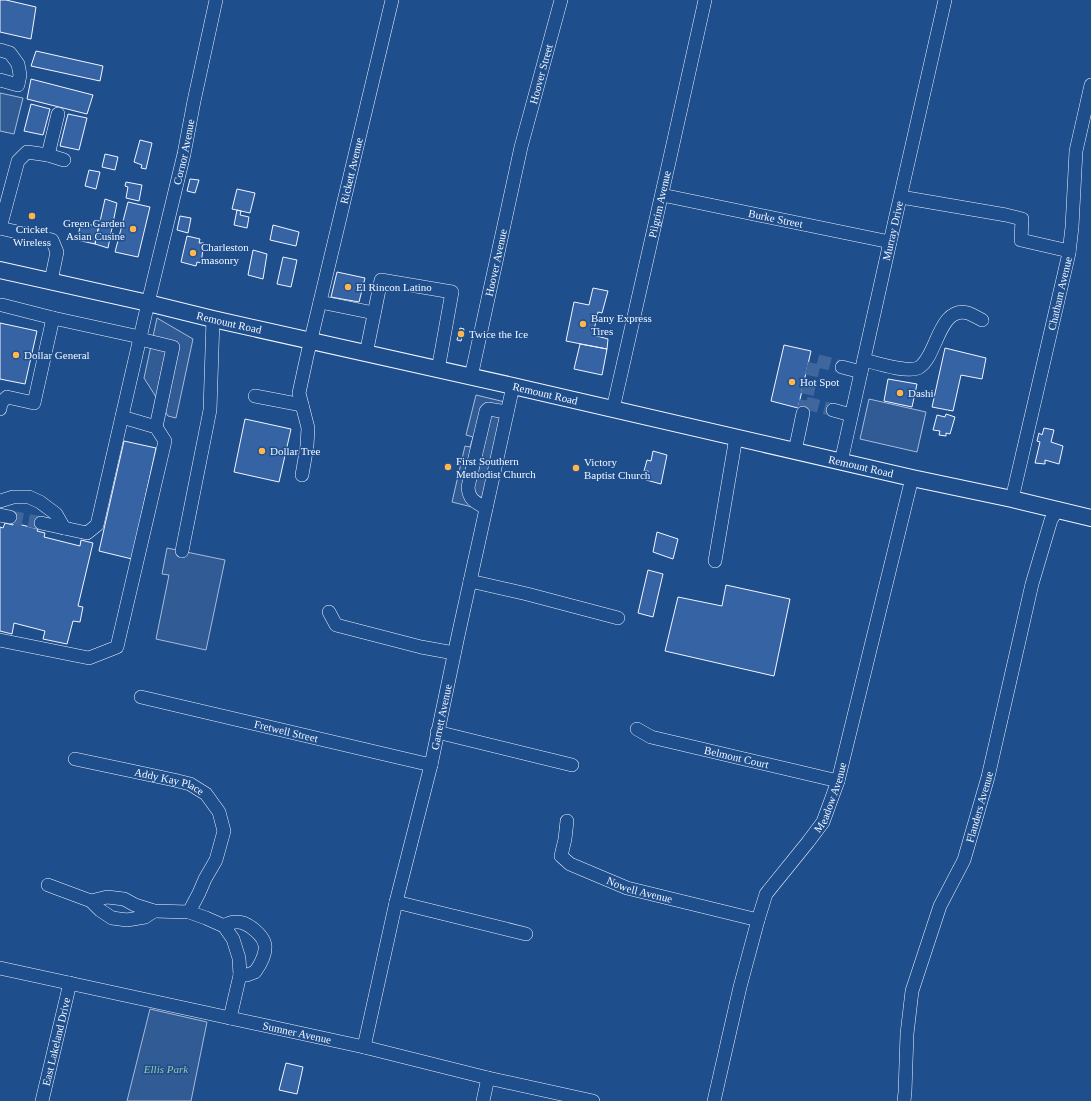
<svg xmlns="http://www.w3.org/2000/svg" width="1091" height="1101" font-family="'Times New Roman',serif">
<rect width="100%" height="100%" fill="#1f4e8c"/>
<path fill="#305b95" stroke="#a8bbd7" d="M0,93L23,98L14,134L0,131Z
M157,318L193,339L176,418L168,416L144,378Z
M476,395L505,402L480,509L452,502L465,446L470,447L473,437L466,435Z
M869,399L926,412L917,452L860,439Z
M167,548L225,560L206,650L156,639L169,575L162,574Z
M150,1009L207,1022L191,1101H127Z"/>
<path fill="#3563a3" stroke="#f2f6ff" d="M0,0H6L36,7L31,39L0,32Z
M36,51L103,66L100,81L31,66Z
M31,79L93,95L87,114L27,99Z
M31,104L50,109L43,135L24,131Z
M68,114L87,118L79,150L60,146Z
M140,140L152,143L146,169L141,168L142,165L134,162Z
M105,154L118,157L115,170L102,167Z
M89,170L100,172L96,189L85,186Z
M190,179L199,180L195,193L187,191Z
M126,182L142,185L139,201L126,198L128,187L125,186Z
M237,189L255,193L250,213L232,209Z
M105,199L117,203L108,248L95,244Z
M128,202L150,207L138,257L115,252Z
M237,210L241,211L240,215L249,217L247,228L234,225Z
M180,216L191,218L188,233L177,230Z
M81,223L92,225L93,223L99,224L95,244L77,240Z
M273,225L299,232L296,246L270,240Z
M187,236L200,239L199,243H204L201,263L197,262L196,266L181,262Z
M253,250L267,254L263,279L248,275Z
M283,257L297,260L291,287L277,284Z
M337,272L365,278L359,302L331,297Z
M593,288L608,291L602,313L598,312L593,335L608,339L607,349L566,341L574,302L589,305Z
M0,323L37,331L25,384L0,379Z
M460,328L464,329L461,341L457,340Z
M580,344L607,349L602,375L574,369Z
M784,345L811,351L798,408L771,401Z
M945,348L986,358L982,379L961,375L953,411L932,407Z
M888,379L917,384L912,407L884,401Z
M946,414L955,417L950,434L946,433V436L939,435L940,431L933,430L937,415L945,417Z
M245,419L291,429L279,482L234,472Z
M1044,428L1054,430L1051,442L1063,446L1059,464L1045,460V464L1035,463L1040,442L1037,441L1039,433L1042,435Z
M124,441L156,448L132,559L99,551Z
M653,451L667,455L661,484L646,480L648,471H644L647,460L651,461Z
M5,523L13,525L14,523L38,529L37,531L45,533L44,537L80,546L81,540L93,543L78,606L83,607L80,622L73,621L67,644L43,639L45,631L14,623L12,634L0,631V527L3,528Z
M657,532L678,539L673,559L653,552Z
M648,570L663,574L653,617L638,613Z
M726,585L790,599L774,676L665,651L678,597L722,606Z
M286,1063L303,1067L297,1094L279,1090Z"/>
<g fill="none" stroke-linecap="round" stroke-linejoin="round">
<path stroke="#3f679d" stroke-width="13" stroke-dasharray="13 6" stroke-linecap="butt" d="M806,403L833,410
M803,413L815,360L842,367
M10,517L41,523"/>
<g stroke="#f2f6ff" stroke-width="14">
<g id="minor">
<path d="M0,50L10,53L18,64L20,75L18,85L0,80"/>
<path d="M48,155L58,114"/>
<path id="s1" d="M662,195L890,242"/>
<path d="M901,197L1006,215L1022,219L1021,240L1069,251"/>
<path d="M0,228L18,161L27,152L48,155L64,160"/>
<path d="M0,228L52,240L57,252L51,281"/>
<path d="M320,302L374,313"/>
<path d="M2,305L53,318"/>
<path d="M140,339L173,347L156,427"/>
<path d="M366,354L381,280L452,292L438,370"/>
<path d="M864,360C876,363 907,373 918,368C937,359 938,305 968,313C973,315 978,318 982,320"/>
<path d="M842,367L861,372"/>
<path id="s2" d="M471,377L521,147L561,0"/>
<path d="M255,396L302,405"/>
<path d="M0,409L1,403L7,397L34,403L53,318L140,337"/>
<path id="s3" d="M613,409L669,162L705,0"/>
<path d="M833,410L851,415"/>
<path d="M795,451L803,413"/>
<path id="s4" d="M841,462L890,242L945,0"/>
<path id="s5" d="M302,475L307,446L308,428L299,393L307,356L392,0"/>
<path id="s6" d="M1012,499L1069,253L1072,227L1076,151L1091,85"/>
<path d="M0,501L13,497H29L40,502L56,514L64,528"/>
<path d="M486,508C475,502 469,500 468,487L486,411L488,409L507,412"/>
<path d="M0,515L10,517"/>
<path id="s7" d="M41,523L87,533L97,525L148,303L184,154L194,101L216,0"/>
<path d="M182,551L210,410L213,319"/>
<path d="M715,561L736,437"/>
<path d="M470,581L527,594L618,618"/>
<path d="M329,612L336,625L421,647L454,653"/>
<path d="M0,640L89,658L117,647L165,441L156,427L122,417"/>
<path id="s8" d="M141,697L431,765"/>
<path id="s9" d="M637,729L651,737L838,781"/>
<path d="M437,732L572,765"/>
<path id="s10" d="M75,759L174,780L190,784L206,794L219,812L224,831L216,860L205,879L199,893L189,912"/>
<path id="s11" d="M567,821L565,839L561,856L570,864L627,888L758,920"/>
<path d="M48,885L91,901L100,910L112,918L127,920L145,917L154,911"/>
<path d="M91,901L107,897L124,899L135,905L154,911L189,912L206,918L224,926L233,939L239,958L240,975L230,1018"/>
<path d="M396,902L526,934"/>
<path d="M224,926C227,924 232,922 236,922C247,921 263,935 265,945C266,954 260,965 255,972L247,975H240"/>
<path id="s12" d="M0,968L364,1047L488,1078L593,1101"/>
<path id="s13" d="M364,1047L396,902L431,765L458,636L513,386"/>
<path id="s14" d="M42,1101L70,983"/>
<path d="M483,1101L488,1078"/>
<path id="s15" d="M714,1101L740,987L758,920L766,894L808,842L823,822L838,781L912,478"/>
<path id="s16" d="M904,1101L905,1092L907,1034L912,991L940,906L964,860L988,777L1032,584L1051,520L1057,510"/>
</g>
</g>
<g stroke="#f2f6ff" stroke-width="18">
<g id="major">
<path id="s17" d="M0,270L148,303L213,319L513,386L912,478L1012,499L1091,518"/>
</g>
</g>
<use href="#minor" stroke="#1f4e8c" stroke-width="13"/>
<use href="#major" stroke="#1f4e8c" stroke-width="16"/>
</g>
<g fill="#ffb74d" stroke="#1f4e8c" stroke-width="1.5">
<circle cx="32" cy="216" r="4"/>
<circle cx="133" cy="229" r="4"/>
<circle cx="193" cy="253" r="4"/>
<circle cx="348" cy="287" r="4"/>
<circle cx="583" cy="324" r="4"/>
<circle cx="461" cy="334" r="4"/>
<circle cx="16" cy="355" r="4"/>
<circle cx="792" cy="382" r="4"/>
<circle cx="900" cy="393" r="4"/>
<circle cx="262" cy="451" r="4"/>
<circle cx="448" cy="467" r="4"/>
<circle cx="576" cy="468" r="4"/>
</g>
<g text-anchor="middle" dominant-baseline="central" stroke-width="3" stroke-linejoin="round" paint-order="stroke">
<g font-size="11" fill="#f2f6ff" stroke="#1f4e8c">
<text stroke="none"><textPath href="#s2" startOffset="311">Hoover Street</textPath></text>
<text stroke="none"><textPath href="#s7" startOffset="443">Cornor Avenue</textPath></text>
<text stroke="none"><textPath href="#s5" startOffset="312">Rickett Avenue</textPath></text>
<text stroke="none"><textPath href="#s3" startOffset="210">Pilgrim Avenue</textPath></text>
<text stroke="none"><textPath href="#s1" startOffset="116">Burke Street</textPath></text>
<text stroke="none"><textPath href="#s4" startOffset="237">Murray Drive</textPath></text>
<text stroke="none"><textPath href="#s2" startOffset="117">Hoover Avenue</textPath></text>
<text stroke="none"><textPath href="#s6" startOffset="211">Chatham Avenue</textPath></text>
<text stroke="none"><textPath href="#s17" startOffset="235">Remount Road</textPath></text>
<text stroke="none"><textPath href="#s17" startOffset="559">Remount Road</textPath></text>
<text stroke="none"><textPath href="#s17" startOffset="883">Remount Road</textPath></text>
<text stroke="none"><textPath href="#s13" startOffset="339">Garrett Avenue</textPath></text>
<text stroke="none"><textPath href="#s8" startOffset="149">Fretwell Street</textPath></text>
<text stroke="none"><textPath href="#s9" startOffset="104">Belmont Court</textPath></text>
<text stroke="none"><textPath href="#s10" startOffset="97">Addy Kay Place</textPath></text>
<text stroke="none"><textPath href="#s15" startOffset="331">Meadow Avenue</textPath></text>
<text stroke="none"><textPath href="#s16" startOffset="307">Flanders Avenue</textPath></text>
<text stroke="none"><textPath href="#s11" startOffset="122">Nowell Avenue</textPath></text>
<text stroke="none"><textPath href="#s12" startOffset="304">Sumner Avenue</textPath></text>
<text stroke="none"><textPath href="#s14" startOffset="61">East Lakeland Drive</textPath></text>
</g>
<g font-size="11" fill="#f2f6ff" stroke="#1f4e8c" text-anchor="start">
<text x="125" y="223" text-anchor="end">Green Garden<tspan x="125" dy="13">Asian Cusine</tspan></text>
<text x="32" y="229" text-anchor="middle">Cricket<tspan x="32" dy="13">Wireless</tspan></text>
<text x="201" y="247">Charleston<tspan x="201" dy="13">masonry</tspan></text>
<text x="356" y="287">El Rincon Latino</text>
<text x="591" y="318">Bany Express<tspan x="591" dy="13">Tires</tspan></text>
<text x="469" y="334">Twice the Ice</text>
<text x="24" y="355">Dollar General</text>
<text x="800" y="382">Hot Spot</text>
<text x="908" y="393">Dashi</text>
<text x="270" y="451">Dollar Tree</text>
<text x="456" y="461">First Southern<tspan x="456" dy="13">Methodist Church</tspan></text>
<text x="584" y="462">Victory<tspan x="584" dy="13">Baptist Church</tspan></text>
</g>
<g font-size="11" font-style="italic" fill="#97c8a6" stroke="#1f4e8c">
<text x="166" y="1069">Ellis Park</text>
</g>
</g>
</svg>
